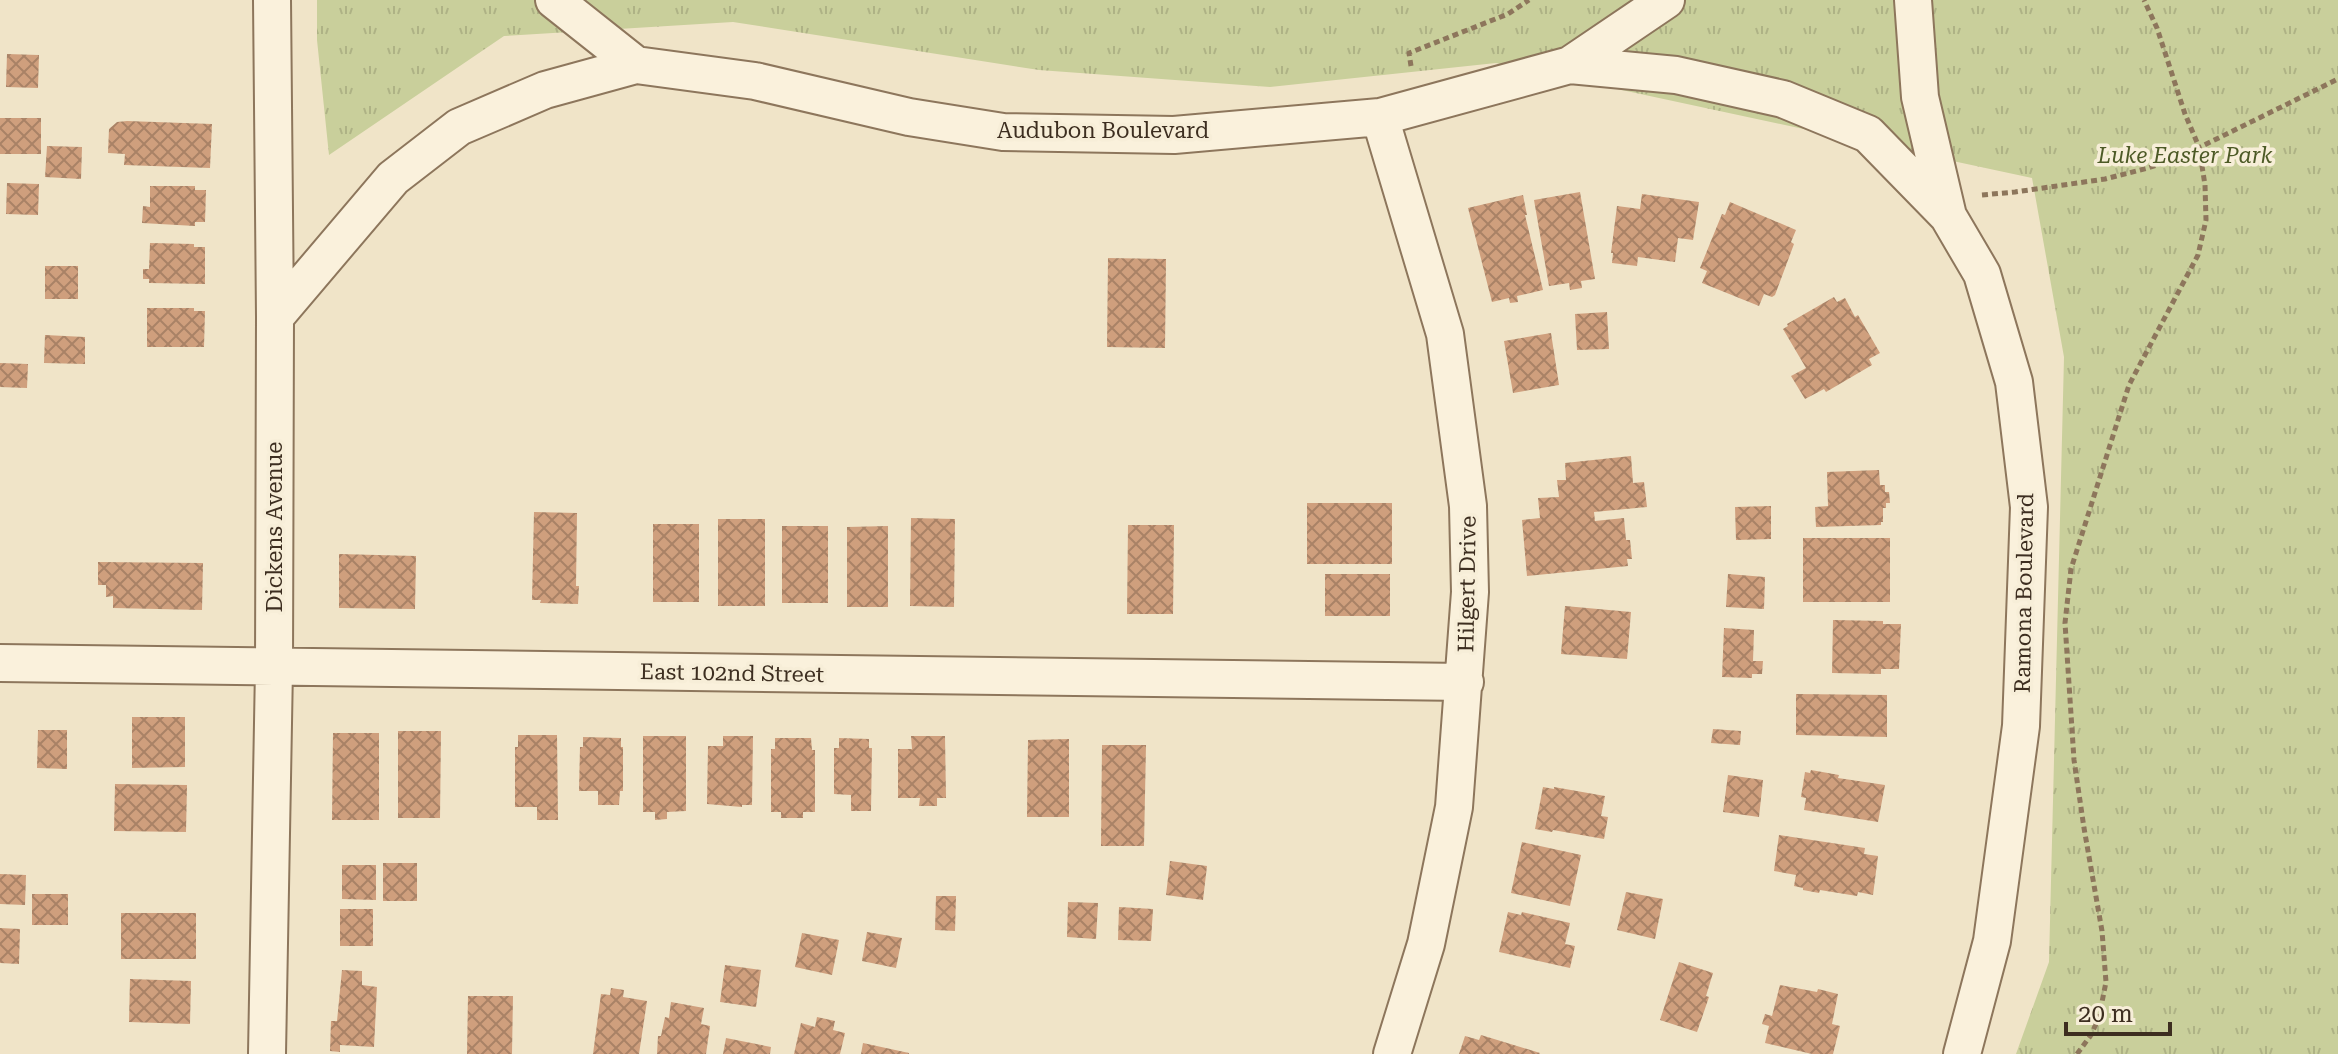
<svg xmlns="http://www.w3.org/2000/svg" width="2338" height="1054" font-family="'Roboto Serif',serif">
<defs>
<pattern id="park-tufts" width="24" height="20" patternUnits="userSpaceOnUse" patternTransform="scale(2)"><rect width="24" height="20" fill="#c9cf9b"/><path d="M3 7l-1-3M5 7V3M7 7l1-3M15 17l-1-3M17 17v-4M19 17l1-3" fill="none" stroke="#aeb285"/></pattern>
<pattern id="building-cross-hatch" width="8" height="8" patternUnits="userSpaceOnUse" patternTransform="scale(2)"><rect width="8" height="8" fill="#cf9f7d"/><path d="M0 0l8 8M0 8l8-8" fill="none" stroke="#a98266"/></pattern>
</defs>
<rect width="100%" height="100%" fill="#f0e4c8"/>
<path fill="url(#park-tufts)" d="M317,0H2338V1054H2016L2049,962L2064,357L2032,178L1496,63L1270,87L1039,70L733,22L504,36L329,155L317,40Z"/>
<path fill="url(#building-cross-hatch)" d="M7,54L39,55L38,88L6,87Z
M0,118H41V154H0Z
M127,121L212,124L210,168L124,165L125,154L108,153L109,129L117,122Z
M47,146L82,147L81,179L45,177Z
M7,183L39,184L38,215L6,214Z
M150,186H195V190H206L205,222H195V226L142,223L143,206L150,207Z
M1580,192L1595,279L1581,281L1582,288L1570,290L1569,283L1549,286L1534,200Z
M1642,194L1699,202L1693,240L1678,238L1675,262L1638,257L1637,266L1612,263L1613,253H1611L1617,206L1640,209Z
M1523,195L1527,215H1525L1543,290L1517,296L1518,302L1510,303L1509,298L1492,302L1468,208Z
M1730,202L1796,230L1791,242L1794,244L1775,295L1772,297L1764,294L1759,306L1702,283L1707,271L1700,268L1722,214L1725,215Z
M150,243L194,244V247H205V284L149,283V279H143V269H149Z
M1108,258L1166,259L1165,348L1107,347Z
M45,266H78V299H45Z
M1834,297L1837,302L1845,298L1855,317L1858,315L1880,353L1869,359L1872,365L1826,392L1824,389L1805,399L1791,376L1806,368L1783,329L1788,326L1787,324Z
M147,308H194V311H205L204,347H147Z
M1607,312L1609,349L1577,350L1575,314Z
M1551,333L1559,385L1513,393L1504,341Z
M45,335L85,337V364L44,363Z
M0,363L28,364L27,388L0,387Z
M1631,456L1633,483L1644,482L1647,507L1594,512L1595,521L1624,518L1626,540H1630L1632,559H1627L1628,566L1527,576L1522,520L1540,518L1538,498L1559,497L1557,480H1566L1565,463Z
M1879,470L1880,485H1885V492H1889L1890,503H1886V508H1883V522H1881V525L1816,527L1815,507L1828,506L1827,472Z
M1307,503H1392V564H1307Z
M1771,506V539L1736,540L1735,507Z
M534,512L577,513L576,586H579L578,604L540,603L541,600H532Z
M911,518L955,519L954,607L910,606Z
M718,519H765V606H718Z
M653,524H699V602H653Z
M1128,525H1174L1173,614H1127Z
M782,526H828V603H782Z
M888,526V607H847V527Z
M1803,538H1890V602H1803Z
M339,554L416,556L415,609L339,608Z
M98,562L203,563L202,610L113,608V596L106,597V585H98Z
M1325,574H1390V616H1325Z
M1728,574L1765,577L1764,609L1726,607Z
M1565,606L1631,612L1627,659L1561,654Z
M1833,620L1883,621V624H1901L1899,669H1881V674L1832,673Z
M1724,628L1754,630L1753,661H1763L1762,674H1752V678L1722,677Z
M1796,694L1887,695V737L1796,735Z
M132,717H185V767L132,768Z
M1713,729L1741,731L1740,745L1711,743Z
M38,730H67V769L37,768Z
M398,731H441L440,818H398Z
M333,733H379V820H332Z
M518,735H557L558,820H537V807H515V747H518Z
M643,736H686V811L667,812V819L655,820V812H643Z
M723,736H753L752,805H742V807L707,804L708,746H723Z
M911,736H945L946,798H937V806H919L920,798H898V749H912Z
M583,737L621,738V747H623V791H620L619,805H598V791H579L580,747H583Z
M775,738H811L812,750H815V812H803V818H781V812H771V749H775Z
M839,738L869,739V748H872L871,811H851V795L834,794V748H839Z
M1069,739V817H1027L1028,740Z
M1102,745H1146L1144,846H1101Z
M1811,770L1839,775L1838,778L1885,785L1878,822L1804,810L1806,798L1801,797L1805,772L1810,773Z
M1728,775L1763,780L1759,817L1723,812Z
M115,784L187,785L186,832L114,831Z
M1543,787L1554,789V787L1605,796L1601,816L1608,817L1604,839L1553,830L1552,832L1535,829Z
M1779,835L1865,848L1864,854L1878,856L1873,895L1858,892L1857,896L1820,890L1819,893L1803,890V888L1794,886L1796,875L1774,871Z
M1522,842L1581,855L1570,906L1511,893Z
M1170,861L1207,866L1203,900L1166,895Z
M383,863H417V901H383Z
M342,865H376V900L342,899Z
M0,874L26,875L25,905L0,904Z
M1626,892L1663,899L1655,939L1617,930Z
M32,894H68V925H32Z
M936,896H956L955,931L935,930Z
M1068,902L1098,903L1096,939L1067,937Z
M1119,907L1153,909L1151,941L1118,940Z
M340,909H373V946H340Z
M1508,912L1521,915L1522,912L1570,923L1565,944L1575,946L1570,968L1499,952Z
M121,913H196V959H121Z
M0,928L20,929L19,964L0,963Z
M867,932L902,938L896,968L862,961Z
M802,933L839,940L832,975L795,967Z
M1679,962L1713,973L1706,996L1709,997L1697,1032L1660,1020Z
M725,965L761,970L756,1007L720,1002Z
M342,970L362,971V985L377,987L374,1047L340,1045V1052L330,1051L331,1021H337Z
M130,979L191,981L190,1024L129,1022Z
M1780,985L1817,992L1818,989L1838,994L1832,1024L1840,1026L1833,1054H1812L1765,1043L1769,1026L1762,1024L1765,1014L1772,1016Z
M611,988L624,990L623,997L647,1001L639,1054H593L601,994L610,995Z
M468,996H513L512,1054H467Z
M671,1002L704,1008L701,1024L710,1026L706,1054H657L658,1036H661L665,1017L669,1018Z
M817,1017L835,1021L833,1030L845,1033L840,1054H794L801,1023L815,1027Z
M1481,1035L1540,1053L1539,1054H1459L1465,1036L1479,1040Z
M726,1038L771,1047L770,1054H723Z
M863,1043L909,1053V1054H861Z"/>
<g fill="none" stroke-linecap="round" stroke-linejoin="round">
<g stroke="#8d765c" stroke-width="40">
<path id="minor" d="M554,0L636,65
M1913,0L1920,97L1948,216L1982,274L2014,382L2029,507L2021,726L1992,941L1962,1054
M1570,65L1666,0
M1380,117L1445,334L1468,506L1470,592L1454,807L1426,944L1392,1054
M275,317L393,178L459,127L545,90L636,65L755,81L909,117L1003,132L1174,135L1380,117L1570,65L1676,75L1783,99L1868,134L1948,216
M0,663L1465,682
M267,1054L274,668L275,317L272,0"/>
</g>
<path stroke="#8d765c" stroke-width="5" stroke-dasharray="6 4" stroke-linecap="butt" d="M1411,66L1409,53L1508,14L1529,0
M1982,195L2015,192L2105,179L2148,168L2180,157L2338,79
M2077,1054L2091,1035L2099,1017L2106,982L2102,931L2084,828L2074,760L2065,623L2071,569L2129,385L2198,255L2206,220L2205,185L2199,147L2185,114L2157,28L2144,0"/>
<use href="#minor" stroke="#faf1dc" stroke-width="36"/>
</g>
<g text-anchor="middle" dominant-baseline="central" stroke-width="7" stroke-linejoin="round" paint-order="stroke">
<g font-size="22" fill="#3d2e20" stroke="#f7eed8">
<text x="1103" y="130">Audubon Boulevard</text>
<text transform="translate(274 527) rotate(-90)">Dickens Avenue</text>
<text transform="translate(1467 584) rotate(-89)">Hilgert Drive</text>
<text transform="translate(2024 593) rotate(-89)">Ramona Boulevard</text>
<text transform="translate(732 673) rotate(1)">East 102nd Street</text>
</g>
<g font-size="22" font-style="italic" fill="#4d5a26" stroke="#f7eed8">
<text x="2185" y="155">Luke Easter Park</text>
</g>
</g>
<path d="M2066 1022v12h104v-12" fill="none" stroke="#3d2e20" stroke-width="4"/>
<text x="2078" y="1022" font-size="24" fill="#3d2e20" stroke="#f7eed8" stroke-width="6" paint-order="stroke">20 m</text>
</svg>
